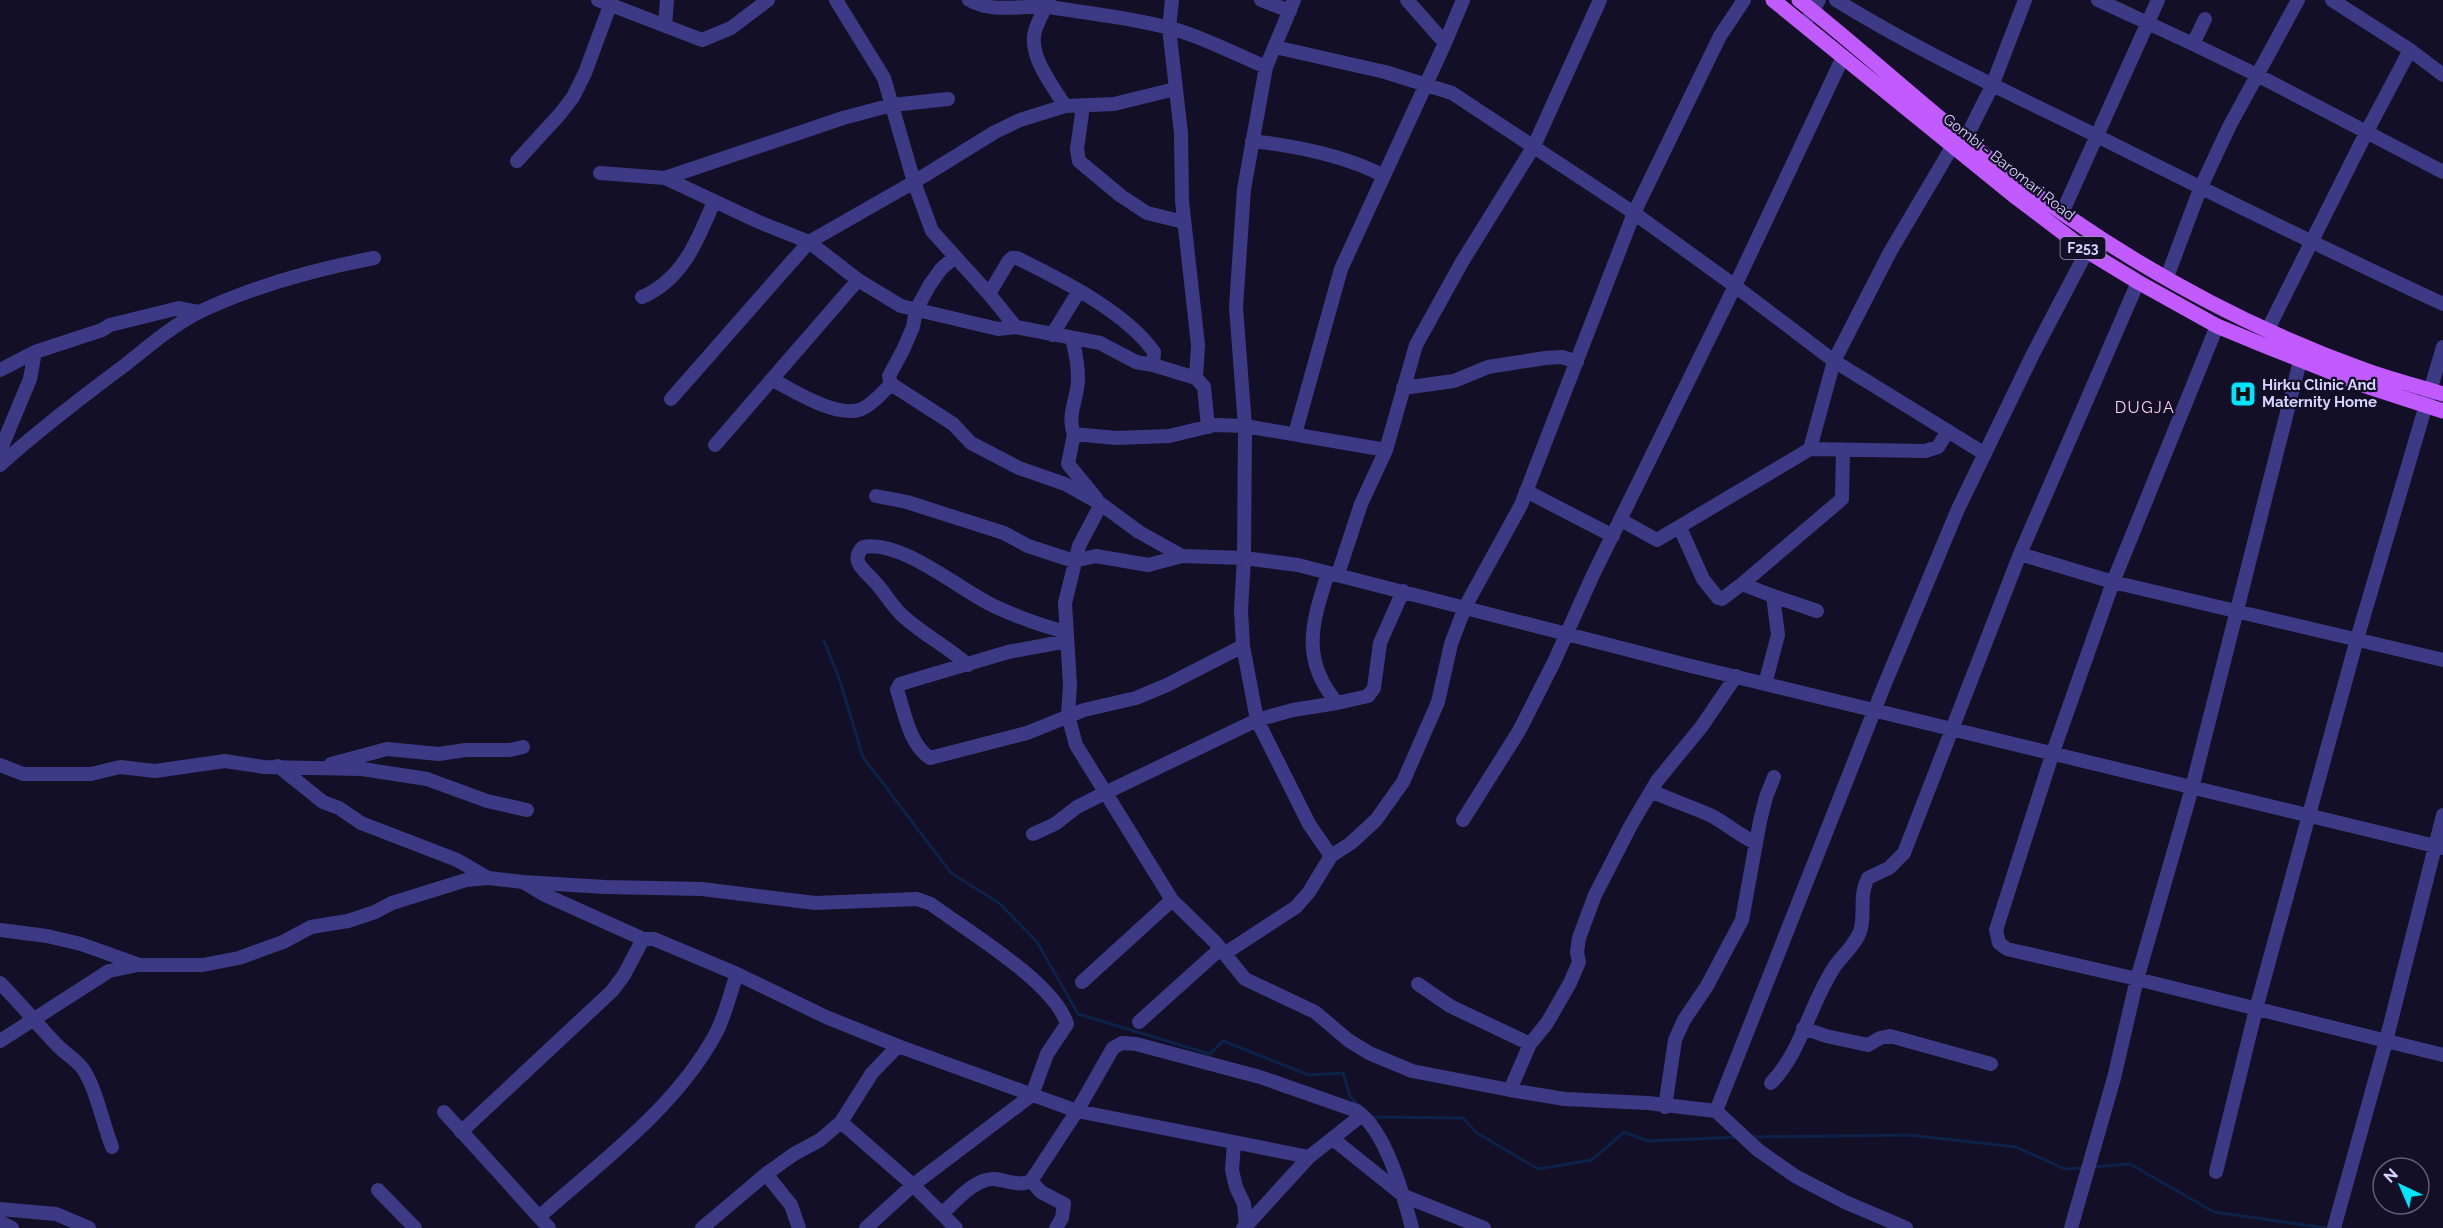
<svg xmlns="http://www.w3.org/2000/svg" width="2443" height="1228" font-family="Raleway,sans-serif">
<rect width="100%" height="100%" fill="#130f26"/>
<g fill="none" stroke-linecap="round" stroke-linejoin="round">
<path stroke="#0c2248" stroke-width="3" d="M824,641L839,678L863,757L951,873L999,903L1037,942L1078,1014L1210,1054L1223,1041L1309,1075L1343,1073L1350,1096L1358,1105
M1371,1117L1463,1118L1477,1133L1538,1169L1592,1160L1624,1132L1648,1141L1737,1137
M1750,1137L1909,1135L2016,1147L2065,1169L2083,1168
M2092,1167L2130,1164L2214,1212L2327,1228"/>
<path stroke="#3d3a85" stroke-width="14" d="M598,0L702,40L731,28L768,0
M836,0L884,78L914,182L932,231L989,294L1016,327L1100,343L1136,362L1153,365
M969,0C996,15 1026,3 1055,8C1095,14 1137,19 1177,30C1207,39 1237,55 1266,67
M1049,0C1045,10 1038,20 1035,31C1028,56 1053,86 1065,106
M1261,0L1290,11
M1294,0L1266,67L1244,189L1236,307L1245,426L1244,558L1298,565L1687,665L2443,848
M1407,0L1445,43
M1836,0C1920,52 2010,93 2099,137C2213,194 2327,250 2443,304
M2098,0L2193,44L2205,19
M2332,0L2410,50L2443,75
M1804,25L1819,0
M665,26L667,0
M2193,44L2257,75L2443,172
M1275,47L1385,72L1452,93L1634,213L1735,286L1834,361L1985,454
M1083,106L1077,149L1079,161L1121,196L1147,213L1184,222
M1252,141C1296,146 1344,155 1384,176
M517,161L560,114L573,97L585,73L612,0
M600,173L665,178L843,118L892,105L948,99
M665,178L759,222L809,242L858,280L901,306L998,329L1016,327
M2062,213L2158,0
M955,257L941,269L929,286L916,310L913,327L903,350L889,376L891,384L953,424L971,443L1019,468L1065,484L1101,504L1139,532L1182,556L1244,558L1241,610L1243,646L1257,720L1309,824L1331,856
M2167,277L2200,189L2229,127L2298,0
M989,294L1008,262L1012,258H1017C1060,279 1126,312 1154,352L1153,365L1196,378L1198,345L1182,201L1181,133L1169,28L1172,0
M642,297C683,279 698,240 714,201
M2217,326L2113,582L2052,755L1996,930L1999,943L2007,949L2137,979L2443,1055
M2267,331L2366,133L2410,50
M1052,335L1079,291
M1072,338C1075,350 1078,364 1078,377C1079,397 1066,414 1074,434
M0,370L35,352L102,330L110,325L179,308L199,312
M1196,378L1204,387L1208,427
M773,380C794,391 837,419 862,409C873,404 882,393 891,384
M1403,388L1454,381L1488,367L1545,358L1562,357L1577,362
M671,399L809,242L914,182L995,132L1020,120L1065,106L1114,104L1175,89
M1295,434L1341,269L1445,43L1463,0
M715,445L858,280
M1810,449L1834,361L1890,252L1952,147L1966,138L1992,86L2025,0
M0,451L30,379L35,352
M0,465C40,429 82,397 125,365C149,346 172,326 199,312C252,287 316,269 374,258
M1526,491L1613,536
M876,496L907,502L1004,533L1028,546L1074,561L1096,556L1148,565L1182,556
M1096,498L1068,464L1074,434L1116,438L1169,436L1215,425L1245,426L1386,450
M1101,504L1079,546L1065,603L1070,685L1068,715L1076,745L1172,900L1215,942L1245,979L1315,1012L1348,1040L1369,1053L1412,1071L1510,1090L1565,1099L1648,1103L1716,1111L1758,1150L1795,1176L1845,1202L1906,1228
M1621,520L1657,540L1810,449L1925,451L1938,447L1948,431
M1680,528L1703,579L1718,598L1722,599L1742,584L1773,596L1778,635L1765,684
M2020,554L2113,582L2443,660
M1338,574L1361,504L1386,450L1416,345L1462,262L1534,146L1600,0
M1742,584L1842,499L1843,450
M1773,596L1817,611
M1067,641L1008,652L900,684L897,690C905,713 909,744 930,758L1027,733L1084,710L1136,698L1167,685L1243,646
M968,665C948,647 924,635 904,617C892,607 885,592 874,581C865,571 849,561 863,547C902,539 962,592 996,607C1018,617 1042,626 1066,632
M1337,703L1368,696L1374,688L1380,643L1403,591
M331,764L387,749L439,754L465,750H510L523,747
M0,765L23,774H91L120,767L155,771L225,761L264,767L362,769L427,779L487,801L527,810
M278,766L323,802L339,808L361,823L457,860L488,878
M1651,791C1671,800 1692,807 1712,816C1727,824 1740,836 1756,843
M1463,820L1519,731L1554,662L1592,577L1735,286L1843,57
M1033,834L1055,824L1077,807L1105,793L1257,720L1293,710L1337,703C1300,659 1312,623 1328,573
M525,883L543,894L643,939H654L737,974L826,1017L898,1046L1077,1111L1309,1157
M0,930L47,936L81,944L137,964
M1224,954L1296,907L1309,892L1331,856L1351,843L1376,820L1403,782L1438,702L1451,644L1465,607L1521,505L1634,213L1720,36L1744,0
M1082,982L1172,900
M0,983C20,1003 37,1024 56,1044C64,1053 76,1059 83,1069C96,1088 103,1124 112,1147
M1418,984L1450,1006L1530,1044
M1139,1022L1220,949
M1803,1028L1826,1036L1868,1045L1880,1038L1890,1036L1991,1064
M0,1041L109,971L138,965H203L239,958L283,942L311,927L348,921L375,912L392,903L466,880L488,878L523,882L605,887L702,889L815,903L917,899L931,904C967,931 1054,982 1067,1024L1047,1054L1032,1095L913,1185L866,1228
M1771,1083C1802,1051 1810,1003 1835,966C1843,955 1858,942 1861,928C1865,910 1859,895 1868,878L1889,868L1904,853L2020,554L2138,282
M1510,1090L1530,1044L1547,1023L1570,983L1579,962L1577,952L1579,938L1595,895L1631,825L1657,781L1702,726L1736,676
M1665,1107L1675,1040L1684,1020L1707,986L1742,920L1760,821L1766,797L1774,777
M1716,1111L1884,686L1958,509L2033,354L2087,251
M444,1112L549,1228
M841,1122L913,1185L956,1228
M461,1132L612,991L624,975L643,939
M1333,1139L1404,1196L1484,1228
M1234,1143L1232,1170L1236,1187L1244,1204L1246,1226L1243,1228
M2216,1172L2256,1009L2357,639L2443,347
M766,1174L791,1205L799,1228
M1031,1181L1041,1192L1064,1204L1062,1218L1056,1228
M378,1190L415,1228
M0,1209L56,1214L89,1228
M942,1214C955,1202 975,1178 994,1179C1007,1180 1019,1187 1031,1181L1077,1111L1113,1048L1122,1043L1136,1044L1260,1077L1357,1111C1386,1131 1403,1194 1412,1228
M539,1217C601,1162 675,1108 715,1035C725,1017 730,993 737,974
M0,1222L12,1228
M1246,1226L1309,1157L1362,1115
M702,1228L766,1174L794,1154L820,1140L841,1122L872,1073L898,1046
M2071,1228L2114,1078L2137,979L2192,788L2300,361
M2334,1228L2386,1041L2443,815"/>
<path stroke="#c25bff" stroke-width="15" d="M1773,0L2013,195L2087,251L2138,282L2217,326L2263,345L2366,386L2443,411
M1799,0C1887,70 1970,150 2064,214C2157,278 2258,332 2365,370C2390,379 2417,386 2443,394"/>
</g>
<defs>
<g id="hospital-square" transform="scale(1.35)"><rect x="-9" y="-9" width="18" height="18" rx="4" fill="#00e5ff" stroke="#130f26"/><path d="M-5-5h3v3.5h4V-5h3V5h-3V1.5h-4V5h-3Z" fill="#111"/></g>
</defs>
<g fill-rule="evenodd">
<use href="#hospital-square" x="2243" y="394"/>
</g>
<g text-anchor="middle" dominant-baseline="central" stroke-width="4.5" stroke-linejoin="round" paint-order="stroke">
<rect fill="#130f26" stroke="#9e99be" stroke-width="1.5" x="2060.5" y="237" width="45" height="22" rx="4.5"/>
<g font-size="14" font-weight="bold" fill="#d9d4ff">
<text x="2083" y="248">F253</text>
</g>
<g font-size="15" fill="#d9d4ff" stroke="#130f26">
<text transform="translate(2009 167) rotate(38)">Gombi - Baromari Road</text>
</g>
<g font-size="15" font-weight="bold" fill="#d9d4ff" stroke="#130f26" text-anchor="start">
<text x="2262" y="385">Hirku Clinic And<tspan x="2262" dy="17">Maternity Home</tspan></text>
</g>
<g font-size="16" letter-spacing="1.5" fill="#ffd6f0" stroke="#130f26">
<text x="2145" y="407">DUGJA</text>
</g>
</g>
<g transform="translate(2401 1186) rotate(316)"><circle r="28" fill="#130f26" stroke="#625e7d" stroke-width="1.5"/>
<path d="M0-4.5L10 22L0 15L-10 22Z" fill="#00e5ff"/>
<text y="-9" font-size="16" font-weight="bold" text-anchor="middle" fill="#d9d4ff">N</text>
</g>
</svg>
